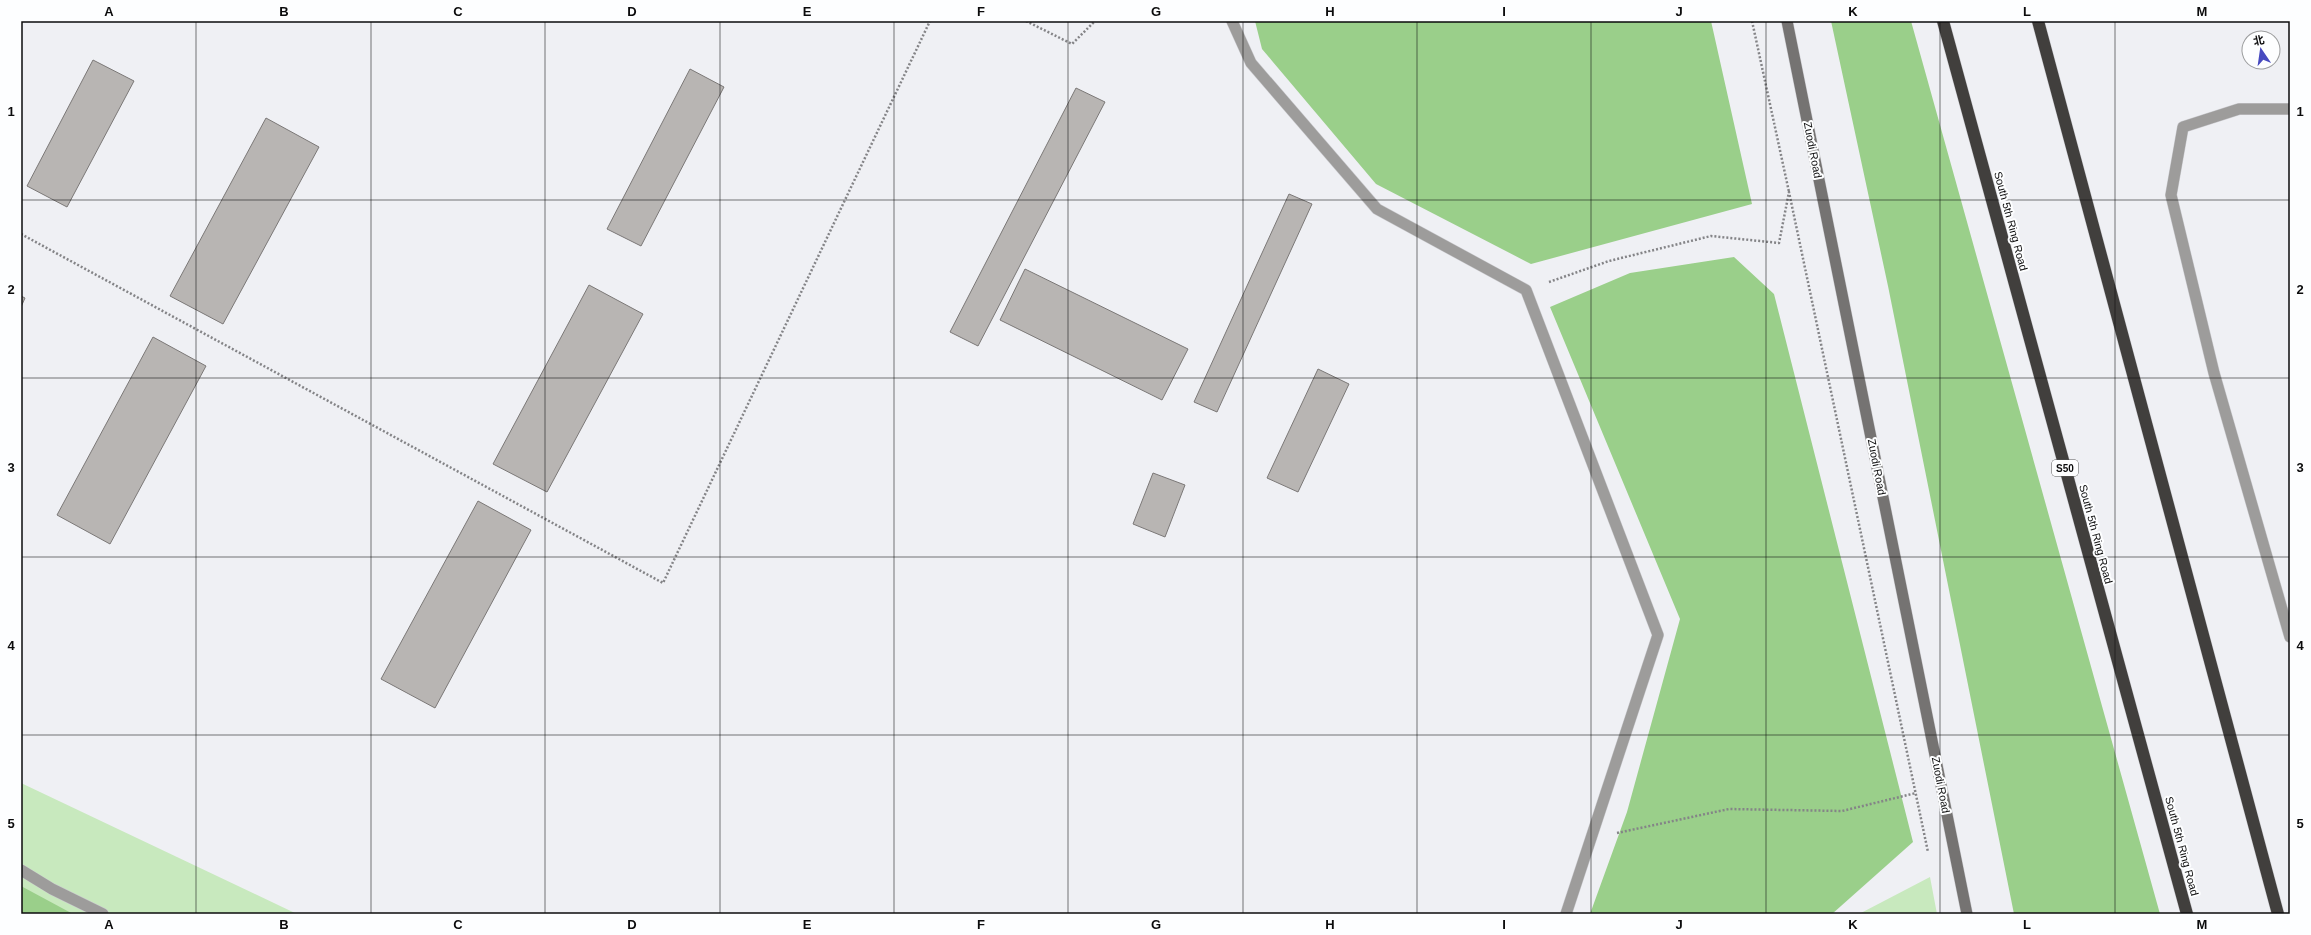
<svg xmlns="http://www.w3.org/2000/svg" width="2311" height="935" font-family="Helvetica,'Noto Sans SC',sans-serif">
<rect width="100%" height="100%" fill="#eff0f4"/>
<path fill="#c8e9be" d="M21,783L297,914H21Z
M1930,877L1937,914H1859Z"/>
<path fill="#9acf8a" d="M1255,21H1711L1752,204L1531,264L1376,184L1262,49Z
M1831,21H1911L2160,914H2014L1888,286Z
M1734,257L1774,294L1913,842L1832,914H1590L1627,812L1680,619L1550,307L1630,273Z
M21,886L73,914H21Z"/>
<path fill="#b8b5b3" stroke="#7b7877" d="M93,60L134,81L67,207L27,186Z
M690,69L724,87L641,246L607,229Z
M1076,88L1105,102L978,346L950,332Z
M266,118L319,147L223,324L170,296Z
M1289,194L1312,204L1217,412L1194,402Z
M1025,269L1188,349L1162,400L1000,320Z
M589,285L643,314L547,492L493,464Z
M21,296L25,298L21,307Z
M153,337L206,366L110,544L57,515Z
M1318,369L1349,384L1298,492L1267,478Z
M1153,473L1185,485L1165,537L1133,524Z
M478,501L531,530L435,708L381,679Z"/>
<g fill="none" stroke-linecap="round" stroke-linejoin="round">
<g stroke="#cbcbcf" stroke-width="12">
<path id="service" d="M1232,21L1251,63L1377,209L1526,290L1658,635L1566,914
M21,870L52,889L103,914"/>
</g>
<g stroke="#cbcbcf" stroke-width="12">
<path id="minor" d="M2290,109H2239L2183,127L2171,195L2214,373L2290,637"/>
</g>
<g stroke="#cbcbcf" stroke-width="12">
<path id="secondary" d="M1787,21L1967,914"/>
</g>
<g stroke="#cbcbcf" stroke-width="13">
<path id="motorway" d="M1943,21L2187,914
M2038,21L2278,914"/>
</g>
<path stroke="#848487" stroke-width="2.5" stroke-dasharray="2 2" stroke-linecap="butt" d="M1026,21L1072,44L1095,21
M1752,21L1789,192
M21,234L663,583L930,21
M1549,282L1609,261L1711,236L1779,243L1789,192L1928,852
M1617,833L1729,809L1842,811L1916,793"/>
<use href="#service" stroke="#9d9c9b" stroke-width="11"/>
<use href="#minor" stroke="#9d9c9b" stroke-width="11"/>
<use href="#secondary" stroke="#757372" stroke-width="11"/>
<use href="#motorway" stroke="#413f3d" stroke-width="12"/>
</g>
<path fill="none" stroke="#0b0b0c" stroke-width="1" stroke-opacity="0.55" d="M196,21V914M371,21V914M545,21V914M720,21V914M894,21V914M1068,21V914M1243,21V914M1417,21V914M1591,21V914M1766,21V914M1940,21V914M2115,21V914M21,200H2290M21,378H2290M21,557H2290M21,735H2290"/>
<g text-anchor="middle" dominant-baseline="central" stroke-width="4" stroke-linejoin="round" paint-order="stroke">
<rect fill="#fdfeff" stroke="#545455" stroke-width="1" x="2052" y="460" width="26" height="16" rx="3"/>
<g font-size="10" font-weight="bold" fill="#0b0b0c">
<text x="2065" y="468">S50</text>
</g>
<g font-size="11" fill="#0b0b0c" stroke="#fdfeff">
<text transform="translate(1813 150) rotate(79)">Zuodi Road</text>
<text transform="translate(2011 221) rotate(75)">South 5th Ring Road</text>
<text transform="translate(1877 467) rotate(79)">Zuodi Road</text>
<text transform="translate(2096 534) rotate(75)">South 5th Ring Road</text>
<text transform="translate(1941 785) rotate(79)">Zuodi Road</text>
<text transform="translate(2182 846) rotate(75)">South 5th Ring Road</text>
</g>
</g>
<rect width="2311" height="935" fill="none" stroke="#fdfeff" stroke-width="44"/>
<g transform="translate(2261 50) rotate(347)"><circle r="19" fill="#fdfeff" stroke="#9c9d9e"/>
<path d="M0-3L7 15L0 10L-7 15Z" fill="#4649bf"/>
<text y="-6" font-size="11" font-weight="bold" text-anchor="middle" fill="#0b0b0c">北</text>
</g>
<rect x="22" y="22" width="2267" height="891" fill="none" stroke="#0b0b0c" stroke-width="1.5"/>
<g font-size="13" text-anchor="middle" font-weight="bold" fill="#0b0b0c">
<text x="109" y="16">A</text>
<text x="284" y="16">B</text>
<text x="458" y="16">C</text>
<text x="632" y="16">D</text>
<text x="807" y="16">E</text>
<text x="981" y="16">F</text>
<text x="1156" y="16">G</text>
<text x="1330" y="16">H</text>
<text x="1504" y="16">I</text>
<text x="1679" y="16">J</text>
<text x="1853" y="16">K</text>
<text x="2027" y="16">L</text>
<text x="2202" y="16">M</text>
<text x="11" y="116">1</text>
<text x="2300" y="116">1</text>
<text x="11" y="294">2</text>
<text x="2300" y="294">2</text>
<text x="11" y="472">3</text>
<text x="2300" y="472">3</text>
<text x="11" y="650">4</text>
<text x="2300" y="650">4</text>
<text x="11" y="828">5</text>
<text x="2300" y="828">5</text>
<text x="109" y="929">A</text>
<text x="284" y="929">B</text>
<text x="458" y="929">C</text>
<text x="632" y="929">D</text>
<text x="807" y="929">E</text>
<text x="981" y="929">F</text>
<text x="1156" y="929">G</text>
<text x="1330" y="929">H</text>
<text x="1504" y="929">I</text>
<text x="1679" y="929">J</text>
<text x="1853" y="929">K</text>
<text x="2027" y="929">L</text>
<text x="2202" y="929">M</text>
</g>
</svg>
